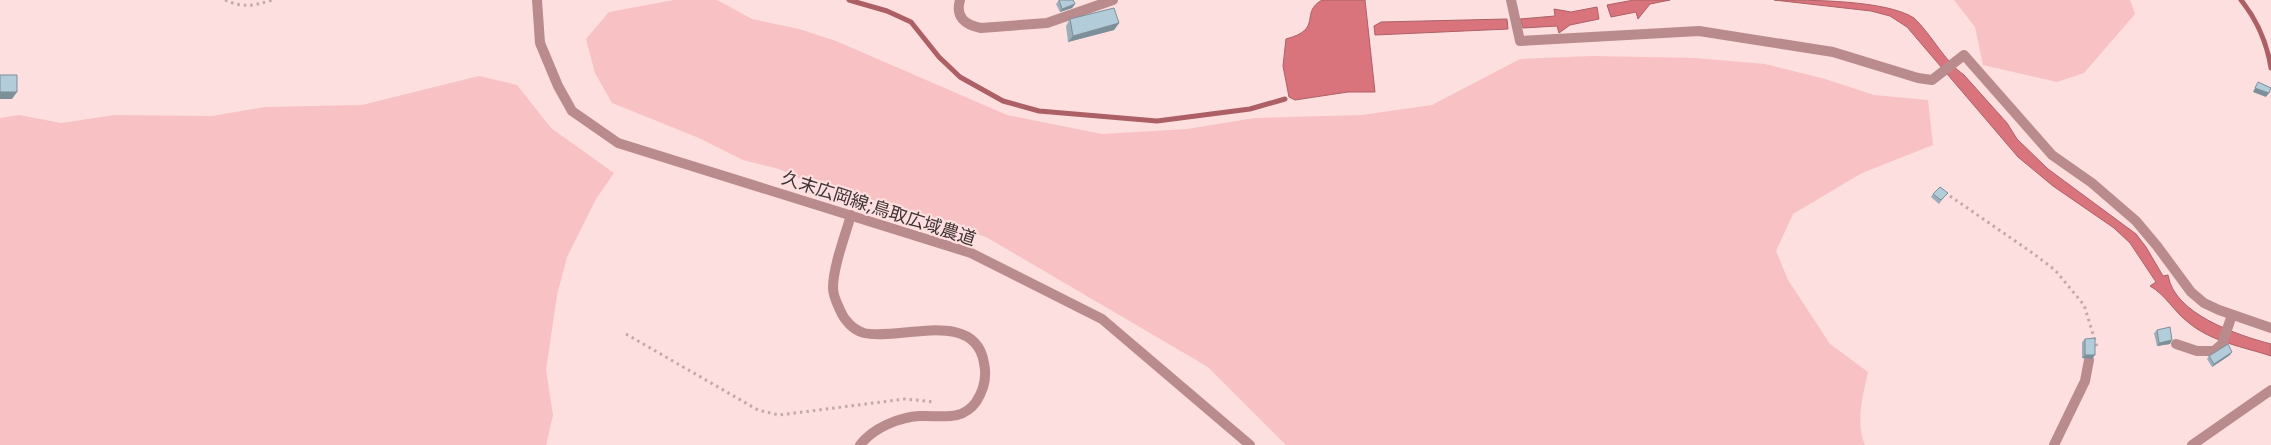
<svg xmlns="http://www.w3.org/2000/svg" width="2271" height="445" font-family="Poppins,'Noto Sans JP',sans-serif">
<rect width="100%" height="100%" fill="#fddfdf"/>
<path fill="#f8c1c3" d="M674,0H717L752,19L799,29L836,41L1007,115L1102,134L1187,129L1255,118L1362,115L1432,105L1520,59L1592,56L1695,58L1765,64L1825,79L1874,95L1928,100L1933,145L1862,173L1793,214L1776,251L1788,280L1830,344L1868,372C1863,395 1855,423 1865,445H1286L1208,367L986,237L864,197L814,185L779,169L743,160L699,138L612,103L595,73L586,39L609,12Z
M1954,0H2130L2135,14L2084,73L2057,82L1983,65L1975,27Z
M479,76L517,85L551,128L614,173L596,199L567,257L557,295L546,370L553,415L546,445H0V118L19,115L61,123L115,115L212,116L265,107L362,105Z"/>
<path fill="#da747c" stroke="#ac6066" d="M1322,0H1365L1375,92H1348L1295,100L1289,97L1283,66L1286,39C1324,29 1299,13 1322,0Z
M1634,0H1670L1650,4L1638,19L1636,12L1611,17L1607,5Z
M1774,0C1811,0 1886,0 1914,18C1932,35 1945,62 1964,75L2007,123L2017,139L2048,169L2136,234L2146,247L2163,276L2168,275C2174,314 2237,335 2271,344V356C2244,347 2212,342 2189,323C2174,312 2166,295 2150,286L2156,282L2130,243L2114,228L2053,186L2018,157L1907,27L1890,16L1871,11Z
M1597,7L1599,19L1570,25L1559,33L1557,26L1523,28L1520,19L1555,16L1554,9L1571,12Z
M1507,19L1508,29L1375,35L1374,26L1381,22Z"/>
<g fill="none" stroke-linecap="round" stroke-linejoin="round">
<path stroke="#ac6066" stroke-width="5" d="M849,0L887,11L911,22L939,57L960,77L1003,101L1039,111L1157,121L1250,109L1285,99
M2241,0C2257,20 2267,43 2271,68"/>
<path stroke="#c1a9a9" stroke-width="3" stroke-dasharray="2.5 4" stroke-linecap="butt" d="M225,0C243,8 254,6 272,0
M1950,196L2034,254L2055,270L2084,305L2098,350
M626,334L758,410L779,415L905,399L935,402"/>
<path stroke="#ba8b8d" stroke-width="10" d="M960,0C955,17 965,25 981,28L1047,23L1113,0
M1511,0L1520,41L1699,31L1833,52L1918,78L1932,80L1964,55L2052,155L2092,183L2136,221L2157,246L2191,292L2204,303L2219,310L2271,328
M851,215C845,236 833,267 833,288C833,296 837,303 840,310C844,320 853,330 864,333C898,341 975,308 984,363C987,377 984,390 976,402C962,422 940,415 920,416C899,417 873,428 860,445
M2176,344L2197,351H2214L2222,344L2232,315
M2054,445L2085,381L2089,360"/>
<path stroke="#ba8b8d" stroke-width="10" d="M537,0L540,43L558,86L572,111L618,143L971,253L1102,319L1250,445
M2192,445L2271,390"/>
</g>
<path fill="#9aafbb" d="M1059,0L1075,4L1072,8L1060,12L1056,4Z
M1070,19L1119,23L1114,30L1068,42L1066,26Z
M1933,194L1945,196L1939,204L1931,197Z
M2157,330L2170,344L2157,346L2154,333Z
M2085,339L2092,359L2082,358V342Z
M2230,355L2212,367L2207,359L2209,356Z"/>
<path fill="#7d8f99" d="M1075,4L1072,8L1060,12L1062,9Z
M1119,23L1114,30L1068,42L1073,36Z
M2255,88L2269,93L2266,97L2253,92Z
M0,92H17L12,99H0Z
M2172,340L2170,344L2157,346L2159,343Z
M2232,352L2230,355L2212,367L2214,364Z
M2085,355H2095L2092,359L2082,358Z"/>
<path fill="#b3ccda" stroke="#7d8f99" d="M1059,0H1073L1075,4L1062,9Z
M1114,8L1119,23L1073,36L1070,19Z
M0,75H17V92H0Z
M2258,82L2271,88L2269,93L2255,88Z
M1940,187L1948,193L1941,200L1933,194Z
M2170,327L2172,340L2159,343L2157,330Z
M2095,338V355H2085V339Z
M2228,344L2232,352L2214,364L2209,356Z"/>
<g text-anchor="middle" dominant-baseline="central" stroke-width="4.5" stroke-linejoin="round" paint-order="stroke">
<g font-size="18" fill="#3f3333" stroke="#fddfdf">
<text transform="translate(879 208) rotate(18)">久末広岡線;鳥取広域農道</text>
</g>
</g>
</svg>
